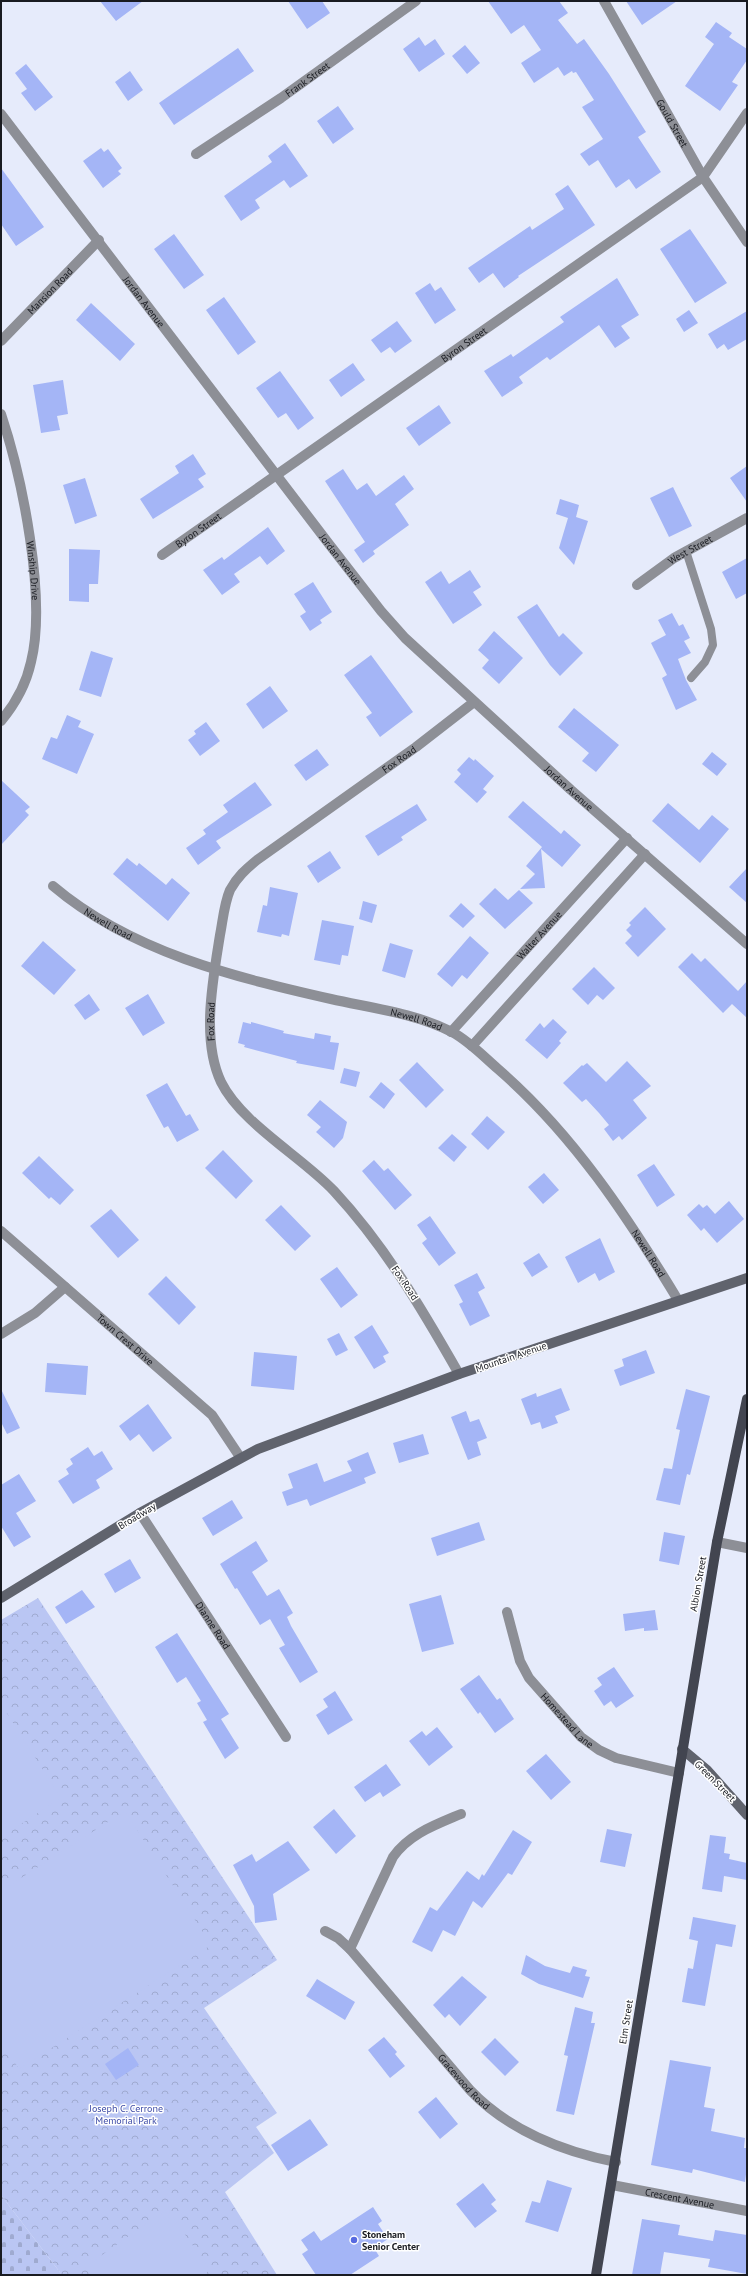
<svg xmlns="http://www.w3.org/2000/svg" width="748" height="2276" font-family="'PT Sans',sans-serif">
<defs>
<pattern id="cemetery-stones" width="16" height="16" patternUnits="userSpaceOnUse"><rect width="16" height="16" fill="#bac6f3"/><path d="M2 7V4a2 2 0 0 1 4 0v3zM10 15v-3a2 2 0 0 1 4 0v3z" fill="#9faad0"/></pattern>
<pattern id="park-crowns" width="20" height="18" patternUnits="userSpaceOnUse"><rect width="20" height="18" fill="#bac6f3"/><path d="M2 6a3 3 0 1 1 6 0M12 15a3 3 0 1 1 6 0" fill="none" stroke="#9faad0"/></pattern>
</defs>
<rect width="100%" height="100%" fill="#e6ebfb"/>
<path fill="url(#cemetery-stones)" d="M1,2195L62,2275H1Z"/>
<path fill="url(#park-crowns)" d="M38,1598L277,1960L204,2008L277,2113L256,2127L274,2153L225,2192L277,2275H62L1,2195V1620Z"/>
<path fill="#bac6f3" d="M1,1704L61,1798L1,1837Z
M125,1811L211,1945L19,2069L1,2041V1891Z
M167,2209L210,2270L203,2275H90L85,2267Z"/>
<path fill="#a4b5f6" d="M100,1H143L116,21Z
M288,1H322L330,13L307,29Z
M488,1H559L568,13L558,20L577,44L584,39L609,74L646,132L638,137L661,172L636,189L629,179L616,188L598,160L589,166L580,154L603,139L582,107L594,100L576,72L573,73L572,71L564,76L558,67L534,83L521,63L541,50L524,25L511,34Z
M626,1H677L642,25Z
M716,22L732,33L729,37L747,49V60L732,82L738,85L720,111L685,86L714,44L705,37Z
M419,37L425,46L435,39L445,54L419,72L403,49Z
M465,45L480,63L467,74L452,56Z
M238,48L254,71L174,125L159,103Z
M26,64L53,97L35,111L21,93L27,89L15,73Z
M130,71L143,90L128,101L115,82Z
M338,106L354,129L333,144L317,121Z
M285,143L308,176L290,188L284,180L255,200L260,208L241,221L224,196L272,162L268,156Z
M101,148L104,152L108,149L122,168L118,171L121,174L103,188L83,161Z
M1,168L44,227L16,246L1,224Z
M568,185L595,225L518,276L519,277L504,288L493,273L479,283L468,268L530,226L532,230L564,209L555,194Z
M690,229L727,283L695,303L660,249Z
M174,234L204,275L184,289L154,249Z
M617,278L639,315L621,326L630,338L615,348L599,325L550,360L547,357L519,377L523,383L502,397L484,371L511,354L513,357L564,322L560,317Z
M430,283L435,291L441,287L456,310L435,324L415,293Z
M224,297L256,342L238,355L206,310Z
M91,303L135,344L120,361L76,320Z
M689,310L698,323L684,332L676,319Z
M747,311V339L728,350L724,344L717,349L708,334Z
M397,321L412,341L395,353L390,347L381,353L371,340Z
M353,363L365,380L341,397L329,380Z
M280,371L314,418L298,430L286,413L278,418L256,388Z
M63,380L68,414L57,416L60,430L41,433L33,385Z
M439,405L451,423L419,446L406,428Z
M193,454L206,474L198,479L204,487L153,519L140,499L179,473L175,466Z
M747,466V502L730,478Z
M343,469L357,490L367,483L376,496L404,475L414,489L395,504L409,525L373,551L375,554L363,563L354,550L365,542L325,481Z
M85,478L97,516L75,524L63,485Z
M673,487L692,526L669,537L650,498Z
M560,499L579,505L576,517L588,521L574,565L559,548L568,518L556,514Z
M268,527L285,551L267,565L260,556L234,574L240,582L222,595L203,570L222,557L224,560Z
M69,549L100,550L98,584H89V602L69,601Z
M747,558V593L736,599L722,572Z
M470,570L481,587L473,592L482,605L453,624L425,582L441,571L449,584Z
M313,582L332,612L320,620L322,623L310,631L300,616L306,612L294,594Z
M537,604L559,637L563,633L583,653L560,676L550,665L517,617Z
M672,613L679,626L683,624L690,638L684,641L691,653L678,659L686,680L697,700L676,710L662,678L667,675L651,643L666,635L658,620Z
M494,631L523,658L499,684L482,668L489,660L478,650Z
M91,651L113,658L101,697L79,690Z
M371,655L413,712L380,737L366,717L372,713L344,675Z
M270,686L288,711L263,729L246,704Z
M574,708L619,745L596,772L582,761L589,753L558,727Z
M67,715L81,721L78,727L94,734L77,774L42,759L51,737L57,739Z
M206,722L220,741L200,756L188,740L196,734L194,731Z
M317,749L329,765L306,781L294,765Z
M712,752L727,764L717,776L702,764Z
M469,757L474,761L475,759L494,776L483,789L487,792L477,803L454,782L461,774L457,770Z
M1,780L30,807L25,811L29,815L1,845Z
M255,782L272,805L216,841L221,848L198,865L186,848L206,834L203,830L228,812L223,805Z
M523,801L561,834L564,830L581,845L562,867L541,849L545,888L520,889L535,874L526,866L542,847L508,817Z
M668,803L699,830L712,815L729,829L700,863L652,821Z
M417,804L427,820L401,837L403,840L378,856L365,836Z
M330,851L341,868L318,883L307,866Z
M127,858L137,866L139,863L166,885L172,878L190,893L168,921L113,874Z
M747,868V903L729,887Z
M270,887L298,893L289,936L282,934L281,937L257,932L263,905L267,906Z
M495,888L508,900L519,890L533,903L505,929L479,904Z
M363,901L377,905L372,923L359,919Z
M461,903L475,916L463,928L449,916Z
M645,907L666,929L638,957L625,943L632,936L626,930L631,925L629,923Z
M322,920L354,926L348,956L342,955L340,965L314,960Z
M470,936L489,953L467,979L462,975L452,987L437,974Z
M43,941L76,970L54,995L21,966Z
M390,943L413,950L405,978L382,971Z
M692,953L701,962L705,958L738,991L747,981V1018L732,1004L723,1013L678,967Z
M594,967L615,988L603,1000L597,995L588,1005L572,989Z
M89,994L100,1010L85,1020L74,1005Z
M148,994L165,1023L143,1036L125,1008Z
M553,1019L567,1032L559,1041L561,1043L547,1059L525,1040L540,1023L544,1028Z
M243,1022L251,1024V1022L284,1031L283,1033L314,1039L315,1033L331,1036L330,1042L339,1043L334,1070L296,1063L297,1061L244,1047L245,1045L238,1043Z
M627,1061L651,1086L633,1100L647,1118L622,1140L619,1136L613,1141L604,1129L609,1125L599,1113L586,1099L582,1102L563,1083L582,1065L583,1066L587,1063L606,1082Z
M417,1062L444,1090L426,1108L399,1080Z
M344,1068L360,1072L356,1087L340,1083Z
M381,1082L395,1094L384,1109L369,1097Z
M167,1083L186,1116L190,1114L199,1130L177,1142L168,1126L164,1128L146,1095Z
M320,1100L347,1122L343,1138L334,1148L316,1132L321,1127L307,1115Z
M487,1116L505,1132L488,1150L471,1134Z
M452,1134L467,1147L454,1162L438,1148Z
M223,1150L253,1181L236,1199L205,1168Z
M39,1156L74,1190L60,1205L51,1197L49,1199L22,1173Z
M374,1160L384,1171L388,1168L412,1195L395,1210L362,1171Z
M654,1164L675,1195L657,1207L637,1175Z
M544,1173L559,1190L543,1204L528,1187Z
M729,1201L744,1219L717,1243L704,1228L701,1231L687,1215L699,1204L703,1208L707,1205L715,1214Z
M281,1205L311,1236L295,1251L265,1220Z
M111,1209L139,1240L118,1258L90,1226Z
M430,1216L456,1253L439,1266L422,1243L427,1239L417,1225Z
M600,1238L615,1272L599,1281L595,1273L578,1283L565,1257Z
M539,1253L548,1267L532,1277L523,1263Z
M337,1267L358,1295L341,1308L320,1279Z
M477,1273L485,1288L478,1292L490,1316L470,1326L459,1304L463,1302L454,1285Z
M166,1276L196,1307L179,1325L148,1294Z
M372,1325L389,1353L383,1356L386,1362L374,1369L354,1337Z
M339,1333L348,1350L336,1356L327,1339Z
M646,1350L655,1373L620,1386L614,1370L624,1366L622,1359Z
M254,1352L297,1356L294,1390L251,1386Z
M47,1363L88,1366L86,1395L45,1392Z
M561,1388L570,1410L555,1416L558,1423L542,1429L540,1422L531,1425L521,1399L536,1393L537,1397Z
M1,1389L20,1428L7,1434L1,1422Z
M686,1389L710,1396L690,1475L687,1474L680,1505L656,1500L664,1468L672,1469L680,1430L676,1429Z
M148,1404L172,1438L153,1452L139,1434L130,1441L119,1426Z
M466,1411L470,1422L479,1419L487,1438L477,1442L481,1455L468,1460L451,1417Z
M423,1434L429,1454L399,1463L393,1443Z
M88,1447L94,1456L102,1451L113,1469L96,1480L100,1488L73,1504L58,1481L69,1474L66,1469L73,1464L70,1459Z
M368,1452L376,1473L364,1478L366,1483L310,1506L307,1499L287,1506L282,1492L293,1488L288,1474L317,1463L324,1482L352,1471L347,1461Z
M19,1474L36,1501L16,1513L31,1537L14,1547L1,1526V1485Z
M232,1500L243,1518L213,1536L202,1518Z
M479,1522L485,1540L437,1556L431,1538Z
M664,1532L685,1536L679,1565L659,1561Z
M256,1541L268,1561L252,1572L267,1596L279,1589L293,1613L287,1617L291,1626L318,1672L300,1683L279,1648L285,1645L270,1619L260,1625L237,1588L235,1589L220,1564Z
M130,1559L141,1578L115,1593L104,1574Z
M82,1590L95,1607L66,1624L55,1607Z
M441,1595L454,1644L422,1652L409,1604Z
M655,1610L658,1630L644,1631V1628L625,1631L623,1614Z
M177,1633L229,1714L221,1719L239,1748L225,1759L203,1722L207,1720L197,1703L201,1701L186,1677L177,1683L155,1647Z
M614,1667L634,1696L616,1708L611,1701L604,1706L594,1691L602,1685L597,1678Z
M479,1675L497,1700L500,1698L514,1719L495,1733L480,1712L478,1714L460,1689Z
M335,1691L353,1720L328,1735L316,1715L328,1707L323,1699Z
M437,1727L453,1747L429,1766L409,1741L422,1731L426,1736Z
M546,1754L571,1782L551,1800L526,1771Z
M386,1764L401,1785L383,1797L380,1792L365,1802L354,1787Z
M334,1809L356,1836L336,1854L313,1827Z
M607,1829L632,1834L625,1867L600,1862Z
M513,1830L532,1842L512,1875L508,1873L482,1908L473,1901L455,1936L443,1930L432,1952L412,1942L430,1907L437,1911L467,1871L479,1880L482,1874L484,1876Z
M710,1835L726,1837L724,1853L730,1854L729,1859L747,1863V1880L724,1876L722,1892L702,1889Z
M288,1841L310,1870L273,1894L277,1920L255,1923L254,1906L233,1865L252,1854L256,1862Z
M693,1917L736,1925L732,1947L716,1944L705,2006L682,2002L688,1968L693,1969L698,1941L689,1939Z
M526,1955L545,1966L570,1973L573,1966L587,1970L585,1976L590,1977L583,1998L539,1984L521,1974Z
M462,1976L487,1997L460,2026L449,2014L445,2018L433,2005Z
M317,1979L355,2002L345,2020L306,1996Z
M575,2007L593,2012L591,2023H595L574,2115L556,2111L568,2056L564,2055Z
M384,2037L397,2052L395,2054L405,2066L390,2078L368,2050Z
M495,2038L519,2062L505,2076L481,2052Z
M128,2048L139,2065L116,2080L105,2064Z
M670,2060L711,2067L704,2107L715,2109L711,2131L745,2138L744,2148H747V2167L745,2182L693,2169L692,2173L651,2165Z
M436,2097L458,2124L440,2139L418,2112Z
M310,2119L328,2145L288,2171L271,2145Z
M547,2180L572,2188L558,2232L525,2222L532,2201L540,2203Z
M483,2183L496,2200L491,2204L497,2211L475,2228L456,2204Z
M373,2207L382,2221L378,2224L388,2239L374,2248L379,2256L350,2275H316L302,2254L308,2250L301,2240L314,2231L321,2241Z
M642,2219L680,2225L678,2235L713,2241L715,2230L747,2235V2274L708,2267L710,2259L664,2252L660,2275H632Z"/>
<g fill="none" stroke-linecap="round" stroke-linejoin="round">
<path stroke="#8d8f96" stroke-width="8" d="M686,551L711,629L713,645L705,662L691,678"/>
<g stroke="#8d8f96" stroke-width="10">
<path id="s1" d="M604,1L703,177L747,242"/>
<path id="s2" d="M1,114L329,544L381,611L405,638L571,790L747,944"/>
<path id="s3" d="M196,154L281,98L416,1"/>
<path id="s4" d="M1,341L99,240"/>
<path id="s5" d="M1,414C22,477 47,598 31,662C26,685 16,703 1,721"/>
<path id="s6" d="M162,555L703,177L747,113"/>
<path id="s7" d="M637,585L674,558L747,518"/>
<path id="s8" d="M53,886C131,952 234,977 331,999C371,1008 415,1013 452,1032C469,1041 483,1056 498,1069C573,1134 627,1216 678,1300"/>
<path id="s9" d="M451,1032L627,838"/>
<path d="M472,1046L645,854"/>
<path id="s10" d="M1,1231L212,1415L240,1457"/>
<path d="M1,1334L35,1313L65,1287"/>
<path id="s11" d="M459,1374C422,1309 385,1246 334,1191C302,1157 241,1123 221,1082C201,1040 213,979 220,935C223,920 224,904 230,890C237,877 246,869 257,860L416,747L474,702"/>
<path id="s12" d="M140,1513L286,1737"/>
<path d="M717,1542L747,1548"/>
<path id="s13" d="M507,1612L520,1661L529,1678L581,1737L599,1750L616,1758L679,1773"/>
<path id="s14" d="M325,1931L338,1938L350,1949L470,2090C508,2130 563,2152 616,2162"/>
<path d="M350,1949L393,1857C409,1834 435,1825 461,1814"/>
<path id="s15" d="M612,2185L747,2211"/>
</g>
<path stroke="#60636d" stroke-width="10" d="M1,1598L140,1513L258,1449L459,1374L747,1278
M682,1749L707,1770L747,1815"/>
<path stroke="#424550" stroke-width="10" d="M596,2275L717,1542L747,1399"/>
</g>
<circle fill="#576ae0" stroke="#fff" stroke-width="1.5" cx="354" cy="2240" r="4"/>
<g text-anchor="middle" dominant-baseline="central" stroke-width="3" stroke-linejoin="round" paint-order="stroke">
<g font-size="10" fill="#191b21" stroke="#fff">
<text stroke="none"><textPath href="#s3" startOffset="134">Frank Street</textPath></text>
<text stroke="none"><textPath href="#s1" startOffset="140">Gould Street</textPath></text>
<text stroke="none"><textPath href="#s4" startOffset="70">Mansion Road</textPath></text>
<text stroke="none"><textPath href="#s2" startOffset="236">Jordan Avenue</textPath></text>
<text stroke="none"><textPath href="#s6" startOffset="368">Byron Street</textPath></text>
<text stroke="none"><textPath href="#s6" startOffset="44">Byron Street</textPath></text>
<text stroke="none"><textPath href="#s7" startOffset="64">West Street</textPath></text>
<text stroke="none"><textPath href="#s2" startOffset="560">Jordan Avenue</textPath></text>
<text stroke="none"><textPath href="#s5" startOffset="160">Winship Drive</textPath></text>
<text stroke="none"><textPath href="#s11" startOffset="790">Fox Road</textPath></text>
<text stroke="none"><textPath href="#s2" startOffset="884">Jordan Avenue</textPath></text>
<text stroke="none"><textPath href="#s8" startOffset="67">Newell Road</textPath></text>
<text stroke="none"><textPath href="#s9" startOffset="131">Walter Avenue</textPath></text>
<text stroke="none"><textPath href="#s11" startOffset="442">Fox Road</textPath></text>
<text stroke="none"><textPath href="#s8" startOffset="391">Newell Road</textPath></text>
<text stroke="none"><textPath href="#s8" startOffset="727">Newell Road</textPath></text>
<text transform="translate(405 1283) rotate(56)">Fox Road</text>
<text stroke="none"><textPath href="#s10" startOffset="165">Town Crest Drive</textPath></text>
<text transform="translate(511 1357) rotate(-19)">Mountain Avenue</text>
<text transform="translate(137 1516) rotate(-31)">Broadway</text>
<text transform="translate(698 1584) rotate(-80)">Albion Street</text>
<text stroke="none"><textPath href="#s12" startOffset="134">Dianne Road</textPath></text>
<text stroke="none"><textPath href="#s13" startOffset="127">Homestead Lane</textPath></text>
<text transform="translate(715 1781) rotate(45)">Green Street</text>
<text transform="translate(626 2022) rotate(-81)">Elm Street</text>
<text stroke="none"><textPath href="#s14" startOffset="206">Gracewood Road</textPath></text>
<text stroke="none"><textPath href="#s15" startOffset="69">Crescent Avenue</textPath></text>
</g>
<g font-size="10" fill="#3d4ba7" stroke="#fff">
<text x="126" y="2108">Joseph C. Cerrone<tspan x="126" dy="12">Memorial Park</tspan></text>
</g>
<g font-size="10" font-weight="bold" fill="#191b21" stroke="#fff" text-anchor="start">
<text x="362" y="2234">Stoneham<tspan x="362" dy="12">Senior Center</tspan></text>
</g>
</g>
<rect width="748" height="2276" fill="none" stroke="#191b21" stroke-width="4"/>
</svg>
